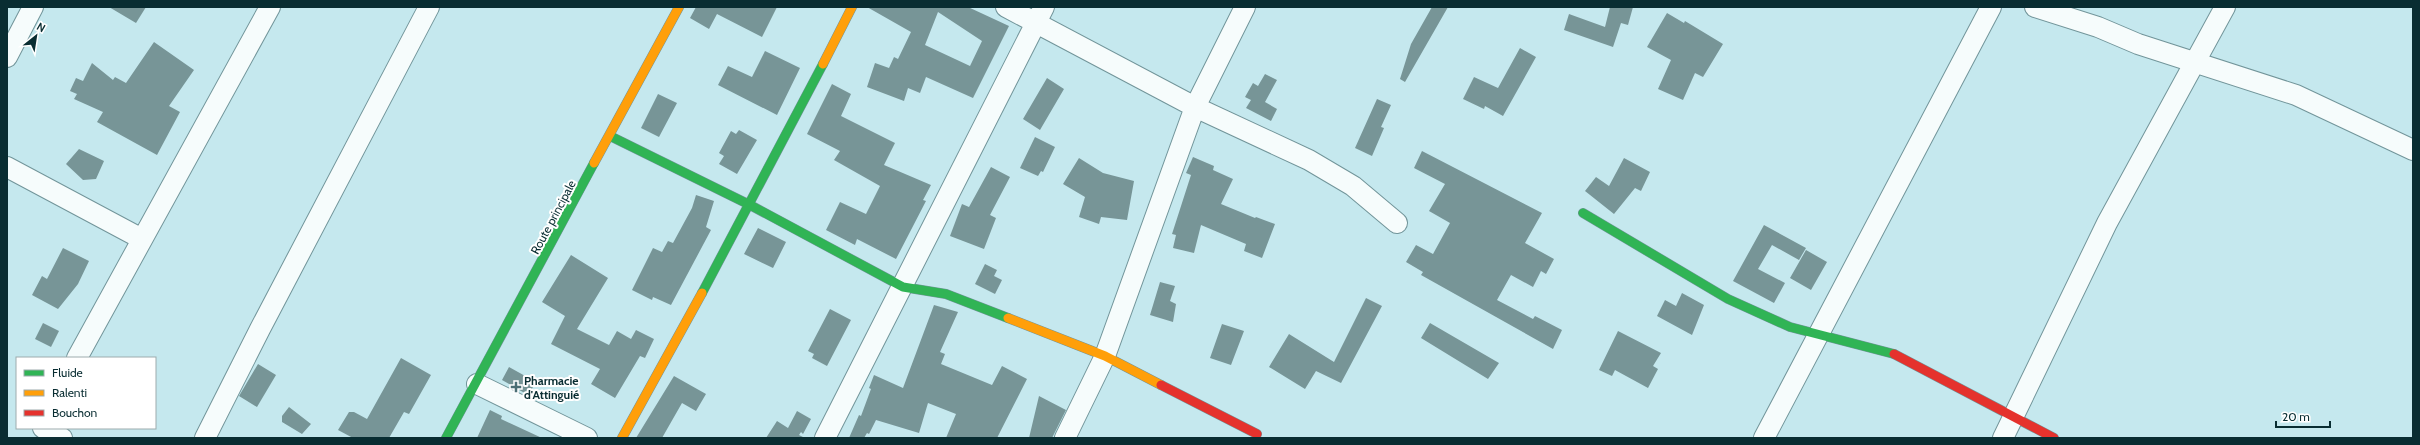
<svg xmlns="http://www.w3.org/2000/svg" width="2420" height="445" font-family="Cabin,sans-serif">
<rect width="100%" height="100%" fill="#c5e8ee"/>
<path fill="#779597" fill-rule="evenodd" d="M109,7H146L136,23Z
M696,7H777L762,37L717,14L709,29L690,18Z
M867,7H968L1009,26L973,98L926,77L920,93L908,88L904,101L867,87L875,63L889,68L894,57L898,59L911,32ZM938,12L982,41L970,66L925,45Z
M1432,7H1448L1405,82L1400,79L1411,44Z
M1610,7H1633L1628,25L1621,23L1613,47L1564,30L1569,14L1605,27Z
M1667,13L1684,23L1685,21L1723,44L1703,77L1695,73L1683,100L1658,89L1671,60L1647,47Z
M154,42L194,70L169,106L180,112L157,155L97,122L103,112L74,99L77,94L70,91L76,78L83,81L92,63L113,80L115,77L126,83Z
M1520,48L1536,57L1503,116L1485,106L1484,109L1463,99L1474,77L1498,88Z
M765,51L800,68L777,115L718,85L728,66L752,77Z
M1265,74L1277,80L1265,102L1277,109L1271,121L1246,108L1251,100L1245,97L1253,83L1258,86Z
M1047,78L1064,89L1040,130L1023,119Z
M832,84L851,94L841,116L895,143L884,165L931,185L923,200L926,201L896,259L857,239L855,245L826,230L840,202L866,214L880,186L834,160L840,151L807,134Z
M658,94L677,103L659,137L641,128Z
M1377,99L1391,105L1381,127L1384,128L1372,156L1355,148Z
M739,130L757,140L737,174L719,164L724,156L719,153L731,131L736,134Z
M1035,137L1055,147L1043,172L1041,171L1038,176L1020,168Z
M79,149L104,161L96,179L83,180L66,164Z
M1422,151L1542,213L1525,243L1554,259L1546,274L1541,271L1533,287L1511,275L1497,300L1533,319L1535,316L1562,330L1553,349L1421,275L1423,272L1406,262L1416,245L1433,254L1450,223L1429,211L1445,184L1414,168Z
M1193,157L1214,166L1213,170L1233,179L1221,204L1255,218L1256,217L1275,224L1262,258L1244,251L1246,244L1201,225L1194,253L1173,248L1176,235L1172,234L1191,175L1186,173Z
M1079,158L1103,173L1134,181L1127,220L1101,217L1099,224L1079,217L1085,197L1063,184Z
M1624,158L1650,172L1641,191L1635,188L1614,214L1585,191L1596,177L1609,186Z
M991,167L1010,177L990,215L996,218L984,249L950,236L962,204L969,207Z
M696,195L714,201L706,227L711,230L671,305L653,297L652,300L632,290L653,248L662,252L668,241L673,243L692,208Z
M1764,225L1806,248L1799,260L1772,245L1758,269L1785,283L1774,303L1733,281Z
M758,228L786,242L773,268L744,254Z
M63,248L89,261L78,284L58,309L32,295L42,276L47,279Z
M1806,250L1827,262L1811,290L1790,278Z
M571,255L608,278L577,329L609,345L617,331L631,339L636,330L654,339L645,358L640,356L615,398L591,384L600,369L551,344L565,316L542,302Z
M985,264L997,270L994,276L1002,280L995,294L975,284Z
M1160,282L1175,286L1170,301L1176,304L1173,322L1150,315Z
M1682,293L1704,305L1692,335L1657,316L1665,300L1676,306Z
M1366,298L1382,306L1341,383L1316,371L1305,389L1269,367L1289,334L1334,362Z
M934,305L958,312L940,352L945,354L941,364L992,385L1002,366L1027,379L997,438H946L956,414L928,403L919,433L876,420L869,434L867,433L864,438H849L859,415L861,416L871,389L869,388L874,375L903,388Z
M830,309L851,320L827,366L812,358L814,354L808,351Z
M43,323L59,331L51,347L35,339Z
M1430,323L1499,363L1488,379L1421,338Z
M1222,324L1244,331L1231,365L1210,358Z
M1618,331L1661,353L1653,366L1658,369L1648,388L1615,370L1612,376L1599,370Z
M401,358L431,375L409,414L404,412L389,438H353L338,430L349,412H354L367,419Z
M258,364L276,375L257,407L239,396Z
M509,367L536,382L528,395L502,380Z
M674,376L706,394L696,411L682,403L662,438H636Z
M1039,396L1066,410L1052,438H1029Z
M289,407L311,424L302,434L282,422V416Z
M490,410L502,416L501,419L542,438H477Z
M797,411L811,419L803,434L801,432L799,435L805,438H766L777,421L788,428Z"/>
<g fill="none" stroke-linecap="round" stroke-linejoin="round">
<g stroke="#72959a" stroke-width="22">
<path id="street" d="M1006,7L1195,107L1309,160L1353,186L1397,223
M2035,7L2098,27L2138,44L2296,95L2413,150
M7,57L33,7
M7,167L142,239
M77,358L270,7
M477,384L587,438
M43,428L62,438
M205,438L260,329L429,7
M825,438L1044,7
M1065,438L1105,356L1195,107L1245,7
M1764,438L1991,7
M2003,438L2107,223L2225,7"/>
</g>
<g stroke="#72959a" stroke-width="10">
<path id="fast" d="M610,136L750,205L903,287L946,294L1008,318
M1583,213L1728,299L1790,327L1894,354
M702,293L823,64
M446,438L594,163"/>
</g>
<g stroke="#72959a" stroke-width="10">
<path id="slow" d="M823,64L852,7
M594,163L679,7
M1008,318L1105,356L1161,385
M622,438L702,293"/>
</g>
<g stroke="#72959a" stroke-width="10">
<path id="jam" d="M1894,354L2054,438
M1161,385L1257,434"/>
</g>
<use href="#street" stroke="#f6fcfc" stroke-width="20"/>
<use href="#fast" stroke="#30b455" stroke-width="9"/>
<use href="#slow" stroke="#ff9f0a" stroke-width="9"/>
<use href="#jam" stroke="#e5322d" stroke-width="9"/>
</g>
<path fill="#4b6e74" stroke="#fff" stroke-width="1.5" d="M514 381h4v4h4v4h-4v4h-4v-4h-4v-4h4z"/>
<g text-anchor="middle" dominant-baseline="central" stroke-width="4" stroke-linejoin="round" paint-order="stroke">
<g font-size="12" fill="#092d32" stroke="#fff">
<text transform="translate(553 217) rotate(-62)">Route principale</text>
</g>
<g font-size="12" font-weight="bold" fill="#092d32" stroke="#fff" text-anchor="start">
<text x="524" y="380">Pharmacie<tspan x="524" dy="14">d'Attinguié</tspan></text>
</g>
</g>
<rect width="2420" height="445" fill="none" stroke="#092d32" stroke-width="16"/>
<rect x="16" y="357" width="140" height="72" fill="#ffffff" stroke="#9dabad"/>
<rect x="24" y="370" width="20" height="6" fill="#30b455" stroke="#9dabad"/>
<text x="52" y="377" font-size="12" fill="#092d32">Fluide</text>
<rect x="24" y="390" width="20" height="6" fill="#ff9f0a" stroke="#9dabad"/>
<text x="52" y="397" font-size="12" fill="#092d32">Ralenti</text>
<rect x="24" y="410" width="20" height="6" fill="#e5322d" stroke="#9dabad"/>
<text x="52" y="417" font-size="12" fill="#092d32">Bouchon</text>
<g transform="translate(36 36) rotate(30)" stroke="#ffffff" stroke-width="3" paint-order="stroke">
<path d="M0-3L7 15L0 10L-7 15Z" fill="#092d32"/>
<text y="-6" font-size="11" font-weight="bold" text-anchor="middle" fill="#092d32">N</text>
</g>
<path d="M2276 421v6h54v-6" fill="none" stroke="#092d32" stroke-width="2"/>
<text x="2282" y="421" font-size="12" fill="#092d32" stroke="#ffffff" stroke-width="3" paint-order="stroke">20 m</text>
</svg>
